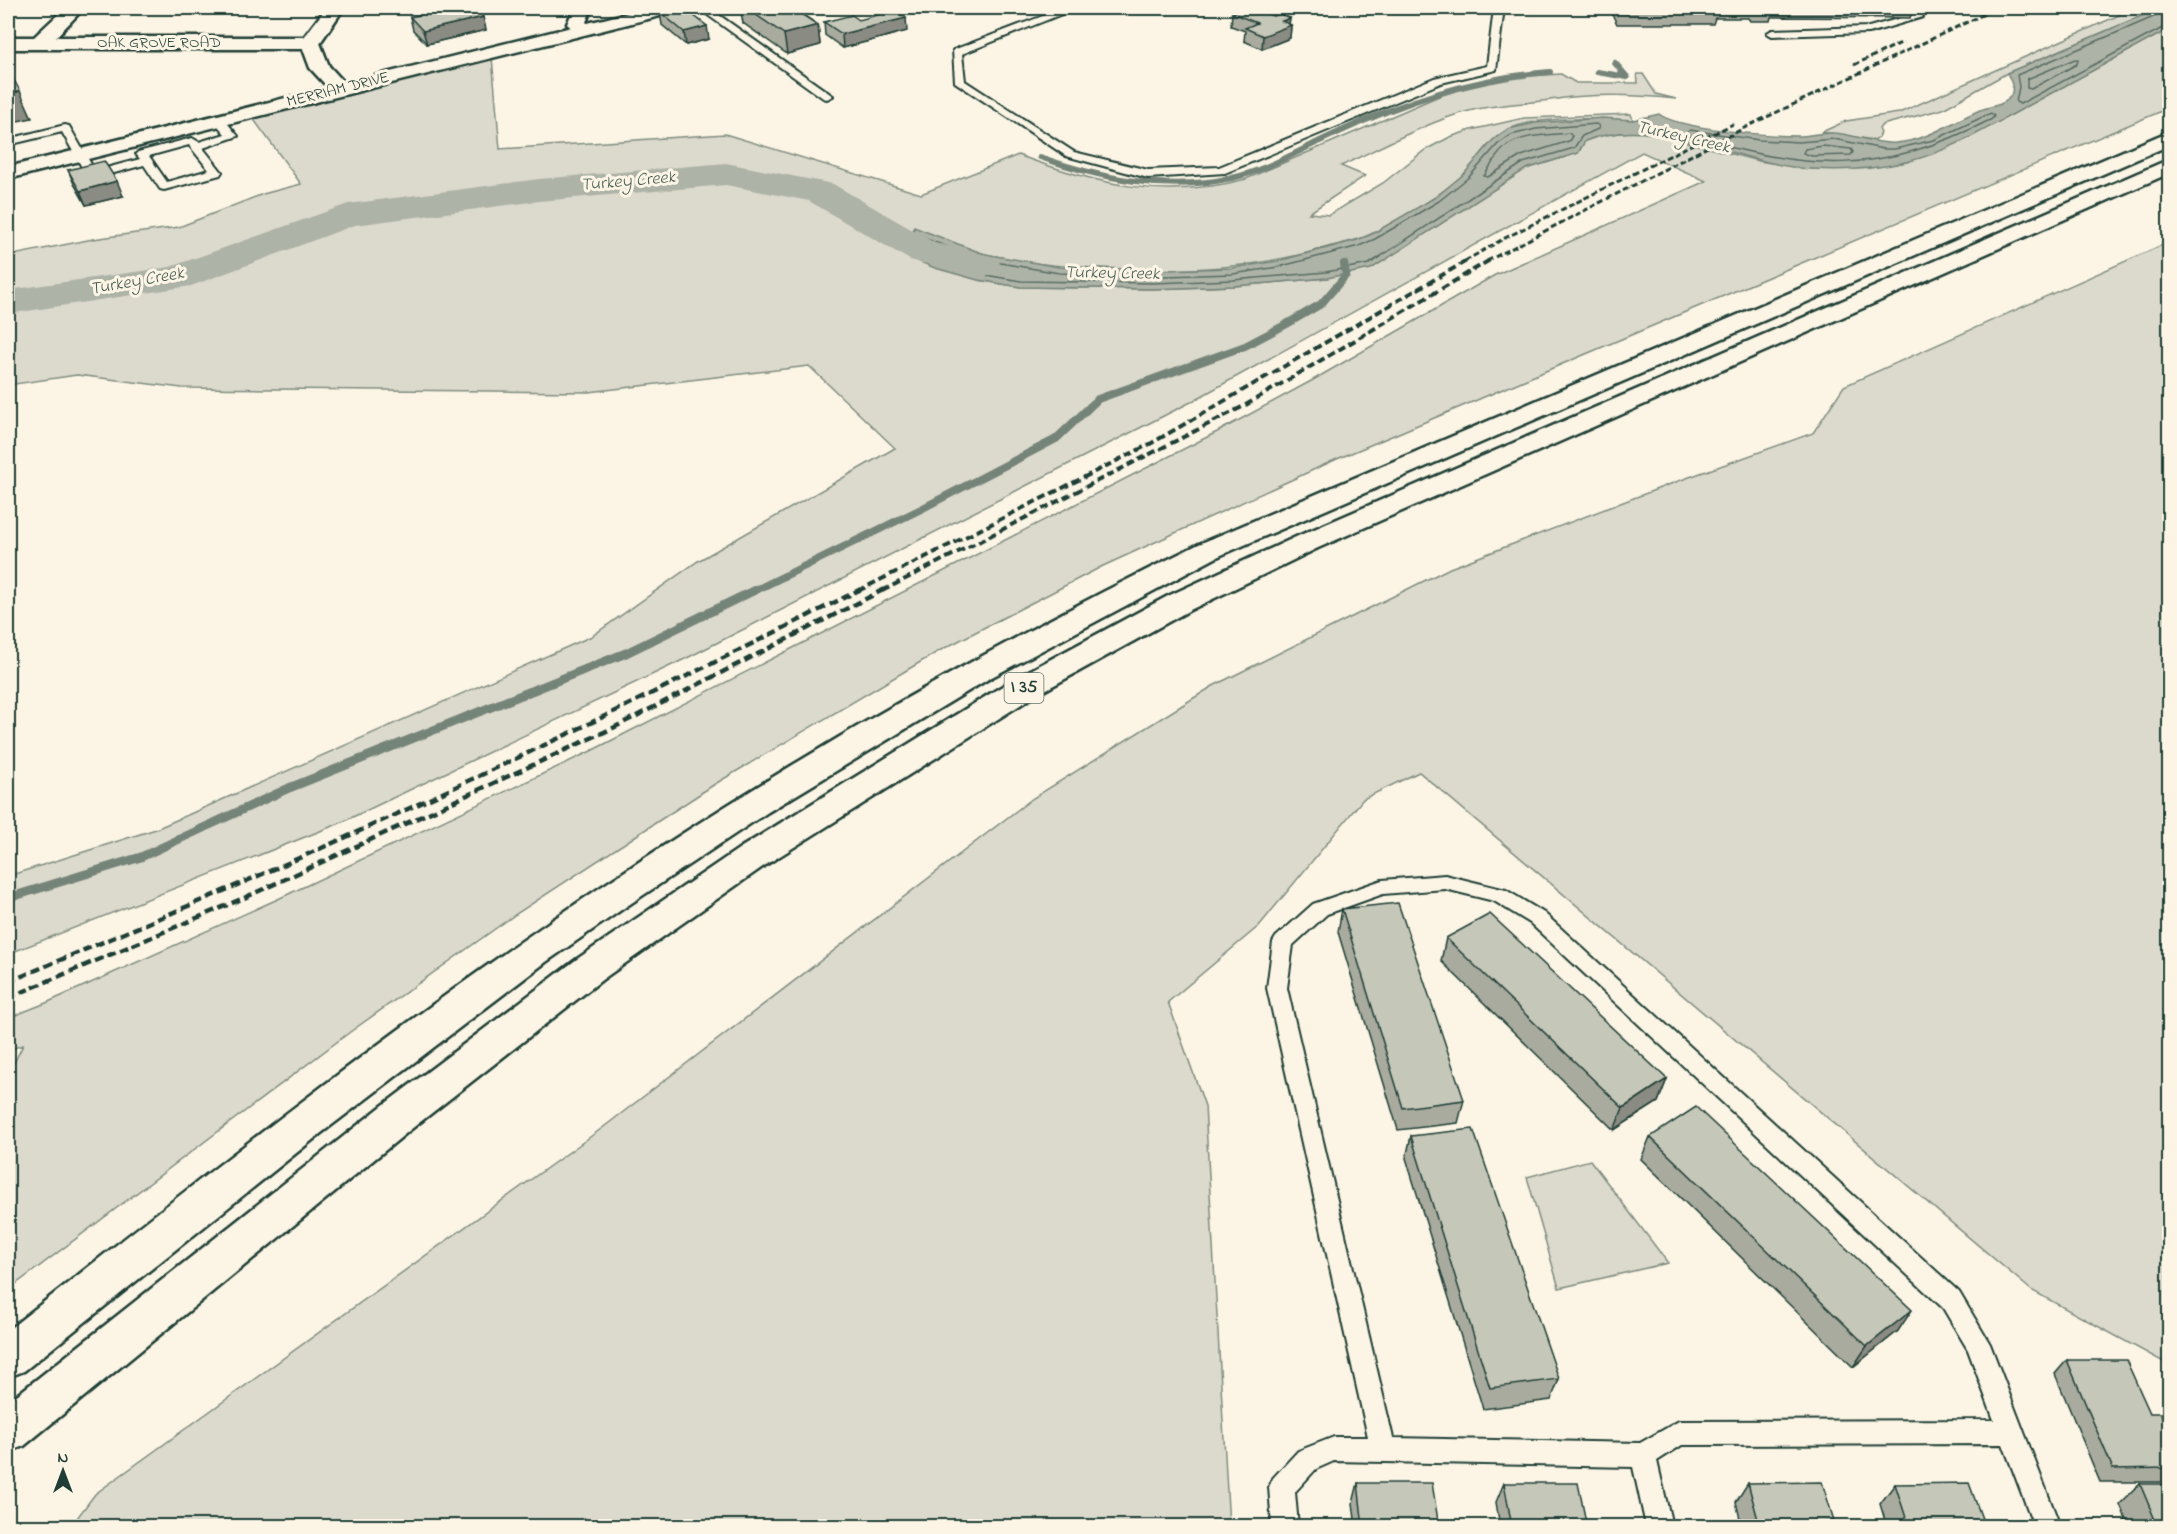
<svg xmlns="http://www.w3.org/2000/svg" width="2177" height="1534" font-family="'Indie Flower',sans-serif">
<rect width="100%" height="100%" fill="#fcf5e5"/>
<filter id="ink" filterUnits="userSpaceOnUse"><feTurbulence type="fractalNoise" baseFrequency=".0167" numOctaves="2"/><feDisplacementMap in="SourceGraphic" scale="12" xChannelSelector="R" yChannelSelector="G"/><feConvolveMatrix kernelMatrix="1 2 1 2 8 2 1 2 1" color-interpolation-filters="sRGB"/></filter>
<g filter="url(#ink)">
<path fill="#dcdacc" stroke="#7e8c80" stroke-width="1.5" d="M2135,8H2160L2007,73L1943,109L1882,125L1879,129L1881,133L1879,137L1874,140L1822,132L1846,121L1899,113Z
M2169,29V108L1337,459L1103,566L939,651L715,784L516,914L350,1032L8,1290V1075L23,1045L8,1050V1018L46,1003L278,899L589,752L1217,432L1313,380L1495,275L1706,181L1642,152L1189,403L687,658L338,824L8,954V876L156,829L592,636L698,561L895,448L809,366L589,392L182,388L77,375L8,385V256L93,239L179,227L263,194L301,184L252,117L492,57L500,149L725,134L921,194L1018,155C1096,184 1163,201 1246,179L1439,96L1485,82L1512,77L1561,74L1576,83H1638L1637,74H1643L1656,94L1676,99C1637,95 1596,93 1557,99C1520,105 1487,103 1449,117C1412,130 1377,149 1341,166L1365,176L1309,213L1329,215L1383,183L1425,150L1450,137L1471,130L1524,118L1631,114L1633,120C1599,119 1537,115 1507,130C1489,139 1478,161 1463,175C1436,199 1403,218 1371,234C1358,241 1343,243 1328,247C1255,269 1192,271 1117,269C1073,267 1030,265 986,254C962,248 938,236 914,228L908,257L978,280L1021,287L1152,289L1234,286L1327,278L1526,169L1578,153L1585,141L1598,136L1636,131L1653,133L1758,161L1812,169L1875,167L1907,162L1961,142Z
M2169,242V1365L2031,1290L1419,772L1363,799L1259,926L1168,1002L1205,1106L1229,1526H71L95,1494L601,1129L1033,798L1213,686L1450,568L1681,480L1813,433L1844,386Z
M1590,1160L1668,1263L1559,1288L1527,1177Z"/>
<path fill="#aeb3a7" stroke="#758479" stroke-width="1.5" d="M2160,8H2169V29C2122,55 2074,81 2026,107C1987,128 1949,152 1906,162C1876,169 1842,171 1811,169C1738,165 1655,112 1585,141L1578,153L1526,169L1371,269L1327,278L1234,286L1152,289L1020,287L978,280L935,268L908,257L914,227L984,254L1059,267L1165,270L1232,268L1278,261L1357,240L1372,234L1436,197L1465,173L1493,140L1508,129L1535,123L1602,118L1633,120L1659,114C1677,129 1772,136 1798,136C1810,136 1821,132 1834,133C1854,134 1876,145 1896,143C1928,140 1952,122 1980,110C1990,106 2003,106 2009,98C2016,90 2011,81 2007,73Z"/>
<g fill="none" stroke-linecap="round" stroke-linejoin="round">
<path stroke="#586c62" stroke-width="1.5" d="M2160,8L2156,16L2017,75L2019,87L2016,102L2020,104L2170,24
M2075,59L2078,60L2077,64L2031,89L2027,88V79Z
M1991,113L1994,116L1992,119C1877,177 1810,171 1689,136L1686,133L1690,130L1759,140L1799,142L1834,139L1883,149H1895L1934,140Z
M1596,124L1599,126L1598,129L1582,136L1574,148L1523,163L1369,264L1326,272L1233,280L1152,283L1021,281L979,274L937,263L915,252L917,239L921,237L983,260L1059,273L1165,276L1233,274L1278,267L1359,246L1375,239L1439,201L1469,177L1498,144L1511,135L1536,129Z
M1569,133L1572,136L1569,141L1521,156L1488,177L1484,176C1490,167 1496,155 1504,148C1520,134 1549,135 1569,133Z
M1823,146L1851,149L1853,152L1851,155L1812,156L1803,153L1805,149Z"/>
<path stroke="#758479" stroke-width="6" d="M1615,63L1627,77
M1597,72L1627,77
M1040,157C1102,179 1166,192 1232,178C1266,171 1305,147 1337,133C1405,101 1474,78 1550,72"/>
<path stroke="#758479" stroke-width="8" d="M754,591L921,509L1056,439L1098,399L1245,346L1285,325L1321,304L1346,275L1344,264"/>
<path stroke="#758479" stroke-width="9" d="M8,898L141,857L289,788L626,653L757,589"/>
<path fill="#aeb3a7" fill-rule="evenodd" d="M726,163L833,184L935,243L996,257L1001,265L996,273L982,277L910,260L809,201L726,185L539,201L355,225L191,286L8,314V290L170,267L348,204L539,179Z"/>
<g stroke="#1f3d34" stroke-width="4">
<path id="service" d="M698,8H709L833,96L827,99L823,98Z
M1064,8H1077L962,54L965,81L1074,152L1148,170L1219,167L1434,78L1487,66L1494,8H1504L1496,70L1441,83L1225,173L1148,178L1066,156L955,82L953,50Z
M1907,8H1917L1923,17L1869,33L1772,36L1767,33L1772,30L1869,27L1912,15Z
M219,117L223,118L238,136L203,148L222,172L220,175L164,190L160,189L144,165L92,179L88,178L62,132L8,145V139L65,125L69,126L95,171L140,159L136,154L138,152L192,138L199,142L225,134L213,120ZM189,145L209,170L167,182L149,156Z
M1445,875L1506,890L1544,913L1959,1292L1990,1344L2060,1526H2034L2003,1444L1682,1445L1657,1461L1672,1526H1646L1633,1467L1334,1461L1316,1469L1295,1492L1298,1526H1272L1269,1487L1273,1478L1298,1451L1334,1437H1368L1267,988L1273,942L1276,937L1313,904L1382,880ZM1445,889L1494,901L1530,923L1943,1308L1968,1350L1994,1420L1679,1421L1640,1443L1393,1438L1287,988L1293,945L1327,914L1383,894Z"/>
</g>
<g stroke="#1f3d34" stroke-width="5">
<path id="minor" d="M65,8H84L56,37H304L326,8H344L320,43L329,66L351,90L348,94H334L310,68L303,49H8V37H34Z
M574,8H592L586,22L594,29L591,33H577L567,24Z"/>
</g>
<g stroke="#1f3d34" stroke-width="5">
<path id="secondary" d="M648,8H678L676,12L8,179V167Z"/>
</g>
<g stroke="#1f3d34" stroke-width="5">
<path id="motorway" d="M2170,131V145L1219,556L990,678L768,812L624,908L546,962L320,1134L24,1371L8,1377V1330C202,1178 396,1024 601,887C792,759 992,645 1199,544Z
M2170,159V173L1318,548L1190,610L1036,695L764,866L603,979L410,1130L24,1446L8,1452V1402L382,1106L577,959L740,848L1014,679L1168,596L1298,536Z"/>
</g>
<use href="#service" fill="#fcf5e5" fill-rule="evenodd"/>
<use href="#minor" fill="#fcf5e5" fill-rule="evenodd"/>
<use href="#secondary" fill="#fcf5e5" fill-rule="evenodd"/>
<use href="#motorway" fill="#fcf5e5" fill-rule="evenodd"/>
<path stroke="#1f3d34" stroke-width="3" stroke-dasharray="6 3" stroke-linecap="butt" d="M1854,65L1903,42
M1465,261L1503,239L1733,124
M1487,261L1752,124L1997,8"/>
<path stroke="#1f3d34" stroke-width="4" stroke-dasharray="8 4" stroke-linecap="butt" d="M858,591L1150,444L1468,260
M882,591L1244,406L1490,260"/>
<path stroke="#1f3d34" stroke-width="4.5" stroke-dasharray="9 4.5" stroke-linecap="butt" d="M8,982C131,930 255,879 377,823C540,749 701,670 861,589
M8,998L244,898L613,728L885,589"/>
</g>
<path fill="#a9ab9f" stroke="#1f3d34" stroke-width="1.5" d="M735,8H807L796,10L818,25L820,45L787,54L743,23L741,12Z
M1609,8H1913L1910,18L1771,17L1770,21H1750L1748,18H1715L1713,24H1617Z
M1259,11L1273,16L1290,18L1289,24L1291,25L1290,38L1262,49L1244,41L1245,31L1231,26L1232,13Z
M660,12L709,39L686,45L662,25Z
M410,17H483L486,30L427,44L413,30Z
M859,20L907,31L843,48L825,35L824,22Z
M68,170L123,196L86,205L74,184Z
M1342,909L1464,1100L1458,1123L1398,1130L1338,932Z
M1446,938L1667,1079L1658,1102L1614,1130L1441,961Z
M1411,1136L1559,1379L1551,1400L1483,1409L1406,1158Z
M1650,1137L1898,1331L1853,1367L1641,1159Z
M2067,1360L2150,1413L2169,1434V1482H2100L2055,1374Z
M1358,1483L1439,1527H1356L1353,1503Z
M1504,1483L1587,1527H1500L1496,1502Z
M1748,1483L1836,1527H1742L1736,1502Z
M1895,1484L1985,1527H1887L1880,1504Z
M2140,1484L2169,1527H2129L2120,1504Z"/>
<path fill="#8a8b82" stroke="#1f3d34" stroke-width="1.5" d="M777,8H807L778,15Z
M483,17L486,30L427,44L423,31Z
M906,18L907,31L843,48L842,34Z
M1290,18L1289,25H1291L1290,38L1262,49L1263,36L1282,21Z
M818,25L820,45L787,54L784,34Z
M707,26L709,39L686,45L684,32Z
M20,91L32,118L8,123V94Z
M117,181L123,196L86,205L80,191Z
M1667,1079L1658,1102L1614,1130L1623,1108Z
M1912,1310L1898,1331L1853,1367L1867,1346Z"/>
<path fill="#c5c7b9" stroke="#1f3d34" stroke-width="1.5" d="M452,8H473L483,17L423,31L410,17Z
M679,8H684L707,26L684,32L660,12Z
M746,8H792L818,25L784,34Z
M1245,8H1259L1255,9L1273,16L1280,14L1290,18L1282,21L1291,25L1263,36L1245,28L1257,23L1232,13Z
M895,10L906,18L842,34L824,22L852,15L859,20Z
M10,73L20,91L8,94V74Z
M104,161L117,181L80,191L68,170Z
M1398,903L1464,1100L1403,1108L1342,909Z
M1490,914L1667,1079L1623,1108L1446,938Z
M1696,1107L1912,1310L1867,1346L1650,1137Z
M1473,1129L1559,1379L1490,1388L1411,1136Z
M2067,1360H2126L2150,1413H2160L2169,1434V1468L2113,1469Z
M1822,1482L1836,1527H1760L1748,1483Z
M1358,1483H1432L1439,1527H1363Z
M1504,1483H1578L1587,1527H1512Z
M1969,1483L1985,1527H1909L1895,1484Z
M2140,1484H2169V1527H2158Z"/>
</g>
<g text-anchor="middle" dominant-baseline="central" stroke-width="6" stroke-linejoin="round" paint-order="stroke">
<g font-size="16" fill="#1f3d34" stroke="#fcf5e5">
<text x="159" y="43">OAK GROVE ROAD</text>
<text transform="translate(338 90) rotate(-14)">MERRIAM DRIVE</text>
</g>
<g font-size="18" font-style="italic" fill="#435a51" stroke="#fcf5e5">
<text transform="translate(1683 138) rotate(13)">Turkey Creek</text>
<text transform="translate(628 182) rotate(-5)">Turkey Creek</text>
<text transform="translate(1112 274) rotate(1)">Turkey Creek</text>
<text transform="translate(137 282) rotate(-10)">Turkey Creek</text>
</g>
<rect fill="#fcf5e5" stroke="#617469" stroke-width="1.5" x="1004.5" y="673" width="39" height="30" rx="4.5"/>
<g font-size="18" font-weight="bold" fill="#1f3d34">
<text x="1024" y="688">I 35</text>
</g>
</g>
<rect width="2177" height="1534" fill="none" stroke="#fcf5e5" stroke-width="30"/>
<rect x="15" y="15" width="2147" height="1504" fill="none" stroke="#1f3d34" stroke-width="2" filter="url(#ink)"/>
<g transform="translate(63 1471)" stroke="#fcf5e5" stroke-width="4.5" paint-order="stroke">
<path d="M0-4.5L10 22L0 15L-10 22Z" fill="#1f3d34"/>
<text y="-9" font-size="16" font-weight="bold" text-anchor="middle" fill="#1f3d34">N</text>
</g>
</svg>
